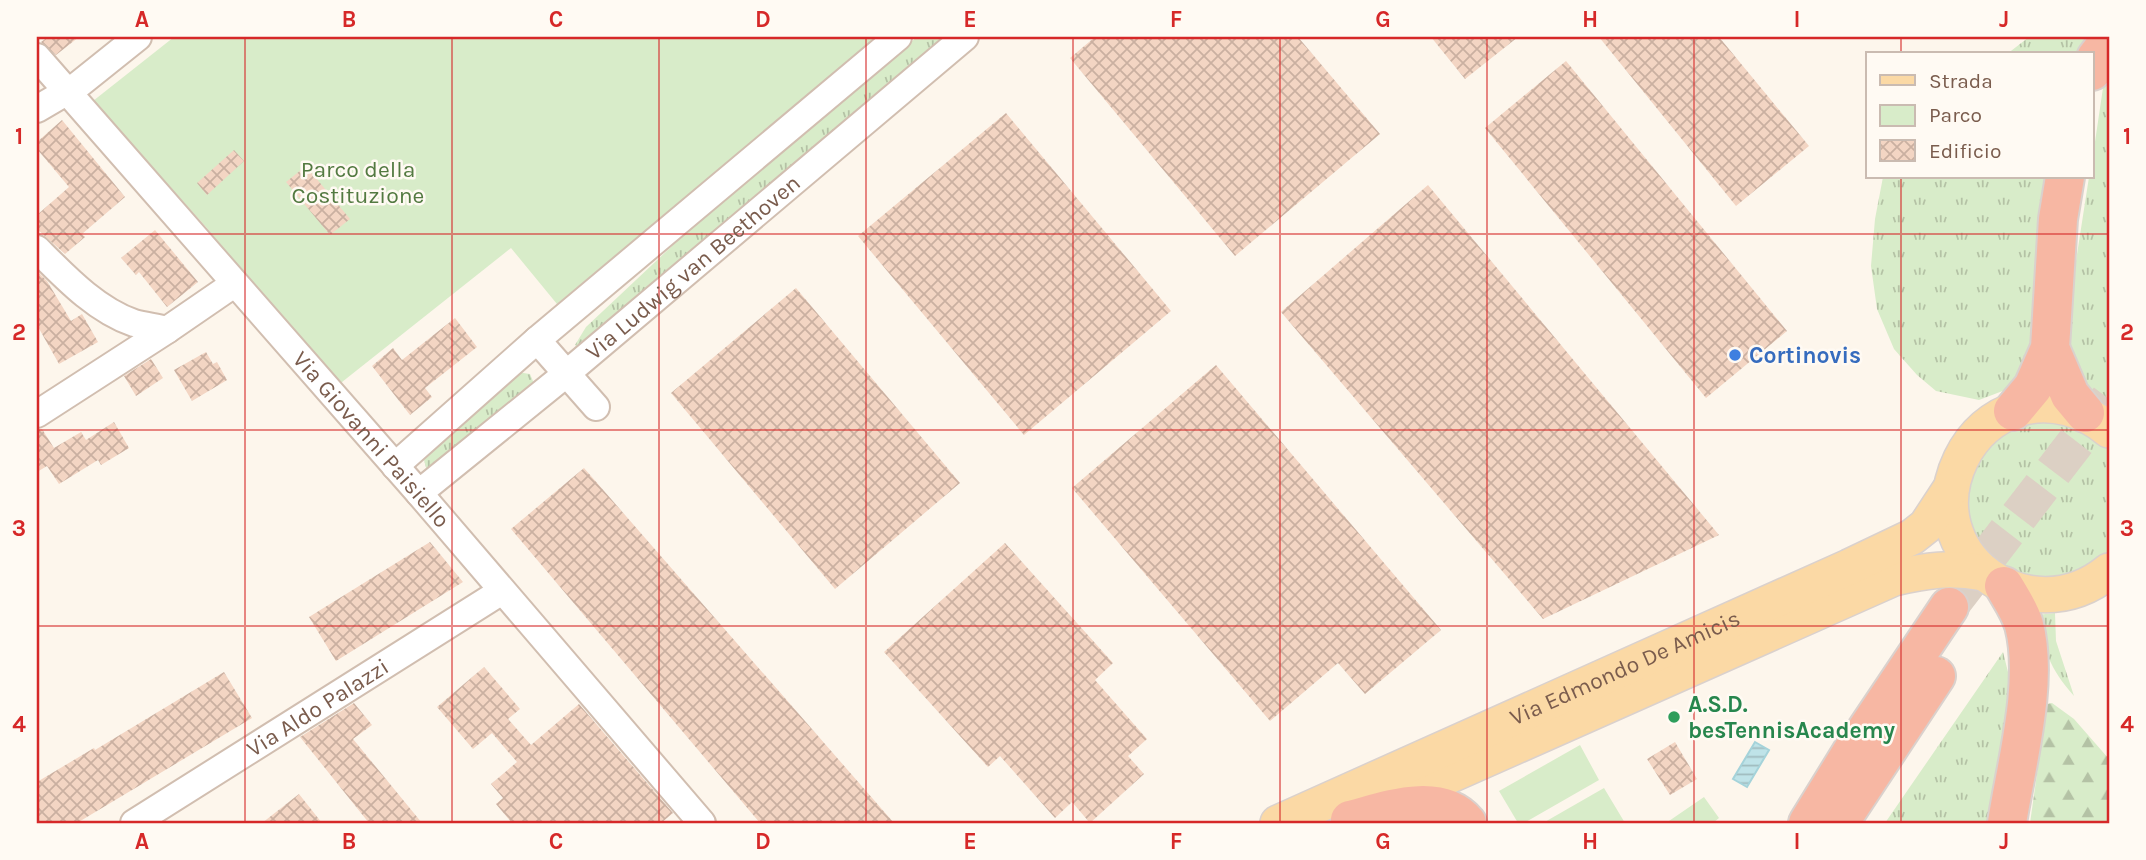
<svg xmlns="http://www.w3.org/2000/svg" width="2146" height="860" font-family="Karla,sans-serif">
<defs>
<pattern id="grass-tufts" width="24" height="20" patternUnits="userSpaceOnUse" patternTransform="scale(1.75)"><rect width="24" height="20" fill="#d8ecc9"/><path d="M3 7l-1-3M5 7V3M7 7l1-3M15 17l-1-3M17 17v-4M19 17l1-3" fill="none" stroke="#b4c2a5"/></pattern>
<pattern id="forest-firs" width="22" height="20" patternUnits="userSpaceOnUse" patternTransform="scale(1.75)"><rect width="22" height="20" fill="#d8ecc9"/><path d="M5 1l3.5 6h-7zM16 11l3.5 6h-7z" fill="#b4c2a5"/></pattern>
<pattern id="water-rules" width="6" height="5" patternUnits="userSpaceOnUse" patternTransform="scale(1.75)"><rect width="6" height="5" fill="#bfe3e8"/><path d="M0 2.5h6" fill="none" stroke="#a0bbbe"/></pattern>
<pattern id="building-cross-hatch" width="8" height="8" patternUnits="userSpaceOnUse" patternTransform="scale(1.75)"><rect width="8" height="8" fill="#f3d5c3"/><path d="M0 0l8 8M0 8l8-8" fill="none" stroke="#cab0a1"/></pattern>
</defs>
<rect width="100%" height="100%" fill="#fdf6ec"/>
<path fill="url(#grass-tufts)" d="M917,37H950L580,350L575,345L586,327L704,216Z
M2029,37H2090L2082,54H2007Z
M2109,71V408L2080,389L2062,351L2089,177H2092V162L2104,81Z
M1883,177H2054L2031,359L2021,384L1979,400L1936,391L1917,375L1894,349L1877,309L1871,266L1875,219Z
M517,372L530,374L535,386L427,471L424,460L501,381Z
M2030,415L2096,431L2109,444V558L2050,587L1989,567L1959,511L1976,449Z
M2055,613L2056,641L2074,696C2048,666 2046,653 2036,615Z
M2003,652L2013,692L1993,823H1885Z"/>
<path fill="url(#forest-firs)" d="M2052,703L2074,719L2109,759V823H2030L2047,704Z"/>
<path fill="#d8ecc9" d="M174,37H878L557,304L511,248L337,386L206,227L93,101Z
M1580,745L1599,780L1524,823H1518L1499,791Z
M1604,788L1625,823H1543Z
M1704,797L1719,818L1713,823H1666Z"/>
<path fill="url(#water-rules)" stroke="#a5d3da" stroke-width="2" d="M1755,742L1769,750L1747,787L1733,779Z"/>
<path fill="url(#building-cross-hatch)" d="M48,37H79L56,55L41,42Z
M1095,37H1298L1380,134L1235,256L1070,58Z
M1431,37H1518L1465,79Z
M1599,37H1719L1809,146L1736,206Z
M1566,61L1787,331L1706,398L1485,128Z
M1006,113L1171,311L1024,435L858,236Z
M62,120L125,197L82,234L85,237L65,254L37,229V215L69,187L37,149V142Z
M234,150L244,161L207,195L197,183Z
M306,166L350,219L330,235L286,182Z
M1428,185L1719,535L1543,619L1281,312Z
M155,230L198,282L167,307L139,272L136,275L121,258Z
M37,271L47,281L71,321L82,314L98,342L59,364L37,325Z
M796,288L960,483L835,589L671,393Z
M455,318L477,347L425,388L432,397L410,415L372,366L393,348L402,360Z
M206,352L213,364L217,362L227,380L192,401L174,370Z
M151,359L163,378L136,396L124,376Z
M1216,365L1441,630L1365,694L1338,663L1270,721L1072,488Z
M114,422L129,448L101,465L98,460L59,484L47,466L37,472V430L42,429L54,448L81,432L86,440Z
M584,468L894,823H760L511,529Z
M430,542L463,582L336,661L309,617Z
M1005,543L1113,663L1095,680L1147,739L1128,756L1144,774L1090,823L1072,802L1055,818L1000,756L988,767L884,652Z
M484,667L520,709L508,719L531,745L579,704L673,813L661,823H512L496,804L503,798L491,784L517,762L492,733L473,749L437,707Z
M224,672L252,718L77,823H37V782L94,748L95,750Z
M354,703L372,725L353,739L422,823H369L300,737Z
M1675,742L1697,779L1670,795L1647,759Z
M299,794L322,823H262Z"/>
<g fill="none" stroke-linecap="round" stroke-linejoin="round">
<path stroke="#dcd0c4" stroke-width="38" stroke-dasharray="38 19" stroke-linecap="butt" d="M1949,607L2109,399"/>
<g stroke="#d1beb0" stroke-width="30">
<g id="minor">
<path id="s1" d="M37,57L419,493L702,823"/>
<path d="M37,109L78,85L138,37"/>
<path d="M37,249C65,277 96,310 134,323C145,326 156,327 167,330L234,284"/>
<path d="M537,340L596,407"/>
<path d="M37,414L167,330"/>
<path d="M395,466L537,340L898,37"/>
<path id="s2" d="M419,493L566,374L965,37"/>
<path id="s3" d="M134,823L502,591"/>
</g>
</g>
<g stroke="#dad1cd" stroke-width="38">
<g id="major">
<path d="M2109,430C2084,409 2052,399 2020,408C1992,417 1973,434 1961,459C1915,554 2029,637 2109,571"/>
<path d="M1383,805L1894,578C1927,570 1950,567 1984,573"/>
<path id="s4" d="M1278,823L1849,567L1912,537L1926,526L1951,488"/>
</g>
</g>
<g stroke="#dad1cd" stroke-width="42">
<path id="highway" d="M2092,71L2096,58L2109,41
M2050,348L2070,395L2085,413
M2013,411L2033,387L2050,348L2058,219L2065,177
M2004,586C2011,598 2020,611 2024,625C2039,682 2016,765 2007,823
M1350,820C1385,811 1439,790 1467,823
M1808,823L1853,750L1949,607
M1839,823L1936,676"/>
</g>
<use href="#minor" stroke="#fff" stroke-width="26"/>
<use href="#major" stroke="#fbd9a5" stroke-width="35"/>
<use href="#highway" stroke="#f7b7a3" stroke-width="38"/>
</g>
<path fill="none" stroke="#d62828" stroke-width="2" stroke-opacity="0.55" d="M245,37V823M452,37V823M659,37V823M866,37V823M1073,37V823M1280,37V823M1487,37V823M1694,37V823M1901,37V54M1901,177V823M37,234H2109M37,430H2109M37,626H2109"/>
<circle fill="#3f7fe0" stroke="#fffaf3" stroke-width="2.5" cx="1735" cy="355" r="7"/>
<circle fill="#2e9e5b" stroke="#fffaf3" stroke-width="2.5" cx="1674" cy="717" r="7"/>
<g text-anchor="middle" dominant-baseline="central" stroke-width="5" stroke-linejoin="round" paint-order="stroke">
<g font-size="23" fill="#537a41" stroke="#fffaf3">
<text x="358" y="169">Parco della<tspan x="358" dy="26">Costituzione</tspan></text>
</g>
<g font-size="23" fill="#7a5c4d" stroke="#fffaf3">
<text stroke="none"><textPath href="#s2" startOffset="355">Via Ludwig van Beethoven</textPath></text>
<text stroke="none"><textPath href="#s1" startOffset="508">Via Giovanni Paisiello</textPath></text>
<text stroke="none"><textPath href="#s4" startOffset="380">Via Edmondo De Amicis</textPath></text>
<text stroke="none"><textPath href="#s3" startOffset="217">Via Aldo Palazzi</textPath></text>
</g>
<g font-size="23" font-weight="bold" fill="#366cbe" stroke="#fffaf3" text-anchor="start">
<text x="1749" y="355">Cortinovis</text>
</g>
<g font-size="23" font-weight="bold" fill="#27864d" stroke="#fffaf3" text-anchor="start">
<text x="1688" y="704">A.S.D.<tspan x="1688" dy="26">besTennisAcademy</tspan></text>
</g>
</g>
<rect width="2146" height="860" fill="none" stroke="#fffaf3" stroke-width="77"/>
<rect x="1866" y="52" width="228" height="126" fill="#fffaf3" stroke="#cabbb1" stroke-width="2"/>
<rect x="1880" y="75" width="35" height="10" fill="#fbd9a5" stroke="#cabbb1" stroke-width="2"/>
<text x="1929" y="88" font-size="21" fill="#7a5c4d">Strada</text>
<rect x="1880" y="105" width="35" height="21" fill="#d8ecc9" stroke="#cabbb1" stroke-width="2"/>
<text x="1929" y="122" font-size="21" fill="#7a5c4d">Parco</text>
<rect x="1880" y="140" width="35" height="21" fill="url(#building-cross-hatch)" stroke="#cabbb1" stroke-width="2"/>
<text x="1929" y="158" font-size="21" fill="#7a5c4d">Edificio</text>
<rect x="38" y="38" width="2070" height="784" fill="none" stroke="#d62828" stroke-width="2.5"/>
<g font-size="23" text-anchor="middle" font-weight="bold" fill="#d62828">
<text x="142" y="27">A</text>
<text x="349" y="27">B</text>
<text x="556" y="27">C</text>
<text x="763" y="27">D</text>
<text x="970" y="27">E</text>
<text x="1176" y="27">F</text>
<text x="1383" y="27">G</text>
<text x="1590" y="27">H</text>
<text x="1797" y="27">I</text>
<text x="2004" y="27">J</text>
<text x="19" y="144">1</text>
<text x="2127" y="144">1</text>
<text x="19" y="340">2</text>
<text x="2127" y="340">2</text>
<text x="19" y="536">3</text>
<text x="2127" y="536">3</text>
<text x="19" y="732">4</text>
<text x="2127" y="732">4</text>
<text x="142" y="849">A</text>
<text x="349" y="849">B</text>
<text x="556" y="849">C</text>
<text x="763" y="849">D</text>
<text x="970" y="849">E</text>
<text x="1176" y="849">F</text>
<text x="1383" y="849">G</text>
<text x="1590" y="849">H</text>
<text x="1797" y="849">I</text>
<text x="2004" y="849">J</text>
</g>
</svg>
